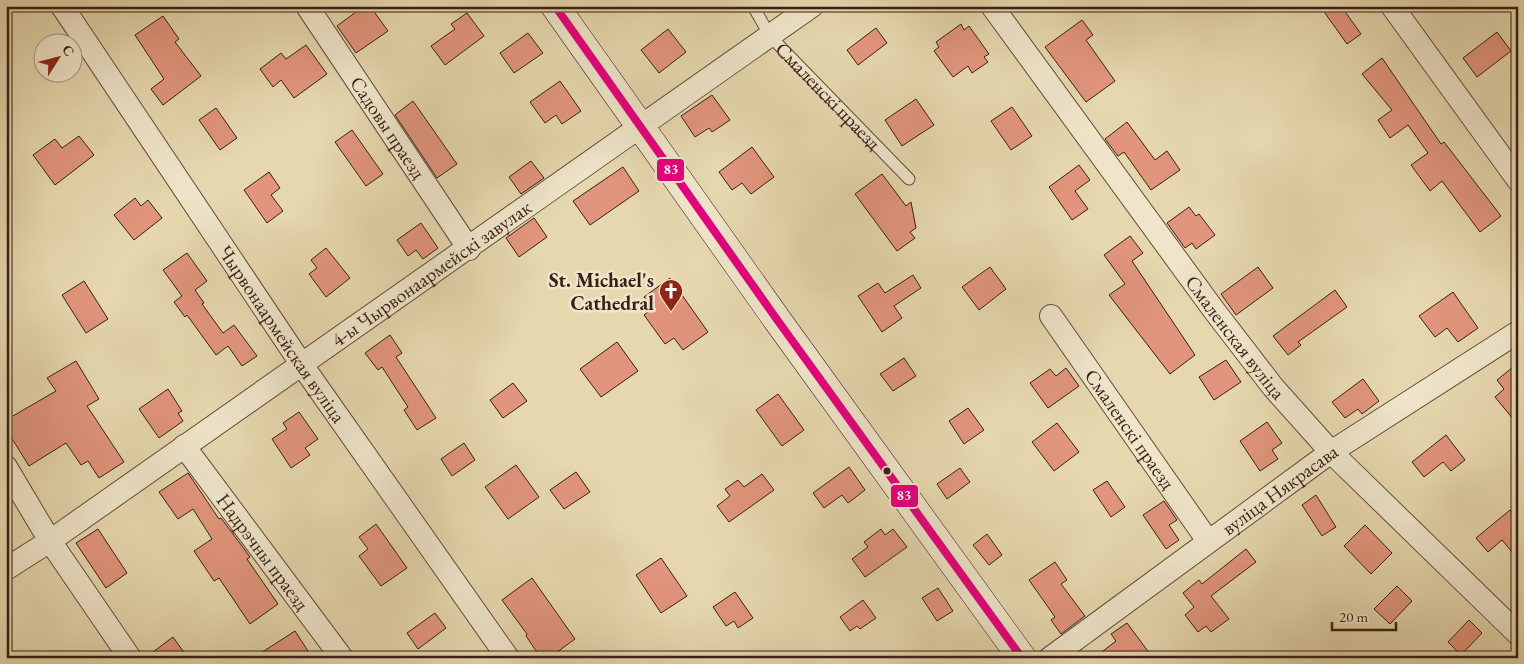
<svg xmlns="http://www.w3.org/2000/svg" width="1524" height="664" font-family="'EB Garamond',serif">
<rect width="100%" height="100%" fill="#e6d7ae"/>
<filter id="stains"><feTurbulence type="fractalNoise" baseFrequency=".004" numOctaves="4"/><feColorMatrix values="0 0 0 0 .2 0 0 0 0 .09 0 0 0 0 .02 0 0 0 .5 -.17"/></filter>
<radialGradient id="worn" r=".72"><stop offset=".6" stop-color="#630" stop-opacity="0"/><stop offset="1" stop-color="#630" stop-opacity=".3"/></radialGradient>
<path fill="#e1957c" stroke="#371f13" d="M364,6H370L388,31L356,53L337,26Z
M1320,6H1341L1361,34L1347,44Z
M467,13L484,36L445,65L431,46L455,29L451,24Z
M163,16L179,39L175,42L201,76L163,105L151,89L164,79L135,35Z
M1082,20L1093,35L1086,40L1115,81L1086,102L1045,47Z
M961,24L964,30L969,26L989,54L984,57L988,62L972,73L968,66L953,77L934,51L939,47L936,42Z
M876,28L887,43L858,65L847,50Z
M668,29L686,52L659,73L641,50Z
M1497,32L1511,51L1477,77L1463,58Z
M528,33L543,53L514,73L500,53Z
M306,45L327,74L294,98L281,80L273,87L260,69L281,53L286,59Z
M1382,58L1441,144L1444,142L1501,216L1480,232L1442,181L1430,191L1411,165L1428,153L1408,125L1390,138L1378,120L1392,110L1362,74Z
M560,81L581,111L562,124L556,115L545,123L530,102Z
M712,95L730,120L712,132L709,128L695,137L681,116Z
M916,99L934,125L902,146L885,120Z
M413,101L457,164L437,178L395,115Z
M1012,107L1032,136L1011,150L991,121Z
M216,108L237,138L220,150L199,120Z
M1127,122L1155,160L1167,151L1180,170L1151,190L1124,152L1118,156L1105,139Z
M352,130L383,174L366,186L335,142Z
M79,136L94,155L55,185L33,155L55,139L62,148Z
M752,147L774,177L751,194L742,183L732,190L719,172Z
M531,161L544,178L521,194L509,177Z
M1079,165L1090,180L1075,191L1088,209L1072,220L1049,187Z
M623,167L639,191L590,225L573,201Z
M269,172L280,188L271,195L283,211L267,223L244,190Z
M882,174L906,206L911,202L916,228L910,232L915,238L897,251L855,194Z
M135,198L141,206L148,200L162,218L134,240L114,215Z
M1189,207L1196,216L1199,214L1215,235L1196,249L1192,243L1185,248L1167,223Z
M534,218L547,237L519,257L506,238Z
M421,223L438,248L423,259L416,250L408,256L397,240Z
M1130,236L1143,253L1132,261L1195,355L1170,374L1109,295L1125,284L1104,255Z
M326,248L350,278L326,297L309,274L317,268L311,260Z
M187,253L207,281L195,290L204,303L202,304L223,333L234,325L257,356L242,366L228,346L216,355L187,315L185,317L174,302L182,296L163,270Z
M990,267L1006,289L979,310L962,287Z
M1258,267L1273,288L1236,315L1221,294Z
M913,275L921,288L894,306L902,318L882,332L858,296L878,283L885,293Z
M670,278L708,332L683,350L674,338L665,344L644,315L652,309L644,297Z
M84,281L108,319L86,333L62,295Z
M1335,290L1347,307L1298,342L1301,345L1288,355L1273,336Z
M1453,292L1478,328L1458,342L1447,328L1435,337L1419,316Z
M390,335L402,353L396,357L436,418L417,430L404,410L408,407L382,367L378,370L365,353Z
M617,342L638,371L601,397L580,369Z
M904,358L916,376L893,391L880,374Z
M1226,360L1241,382L1214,400L1199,377Z
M76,361L99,399L87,406L124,462L99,478L88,461L81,465L66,443L29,466L6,429V420L56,391L47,378Z
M1518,363V425L1495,397L1504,389L1497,380Z
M1066,368L1079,386L1048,408L1030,383L1050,369L1056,376Z
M1363,379L1379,401L1362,414L1358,409L1345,418L1332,402Z
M513,383L527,401L503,418L490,400Z
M168,389L182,411L178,413L183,421L159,438L139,409Z
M778,394L804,430L782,446L756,410Z
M968,408L984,430L964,444L949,421Z
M299,412L318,439L305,448L310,455L291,468L272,439L287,429L283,423Z
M1267,422L1282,443L1272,450L1278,459L1260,471L1240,441Z
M1057,423L1079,452L1054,471L1032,442Z
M1446,435L1465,460L1451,471L1443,462L1424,477L1412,462Z
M464,443L475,460L452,476L441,459Z
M516,465L539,497L508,519L485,487Z
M849,467L865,490L848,503L842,495L824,508L813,493Z
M960,468L970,482L947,499L937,484Z
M576,472L590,492L564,509L550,490Z
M188,473L219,519L221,518L242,546L250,557L247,559L278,604L250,624L219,578L214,581L194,551L212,539L193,509L178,519L159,492Z
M762,474L774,490L729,522L717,506L730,496L725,489L738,480L744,487Z
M1107,481L1125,507L1111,517L1093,490Z
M1316,495L1336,527L1322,536L1302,505Z
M1164,501L1177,520L1169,525L1179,540L1166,549L1143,515Z
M1510,510L1518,519V559L1502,540L1488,552L1476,538Z
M376,524L407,568L381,586L359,556L368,549L359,537Z
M1365,525L1392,553L1371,574L1344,546Z
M98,529L127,573L106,588L76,543Z
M881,529L885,535L893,529L907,547L865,577L852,559L868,547L864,542Z
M987,534L1002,555L989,565L973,545Z
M1246,549L1256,562L1211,596L1229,619L1211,632L1206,626L1198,632L1185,615L1194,607L1183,593L1199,580L1202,584Z
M661,558L687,596L661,613L636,575Z
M1055,562L1067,580L1061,584L1085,616L1061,634L1051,620L1055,617L1029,580Z
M532,578L575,639L549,658H541L526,636L527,634L502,600Z
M1397,586L1412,601L1390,624L1374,609Z
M938,588L953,611L937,621L922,598Z
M735,592L753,618L738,628L734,621L726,626L713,607Z
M863,600L876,618L860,629L857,626L850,631L840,617Z
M435,613L446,628L418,649L407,633Z
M1469,620L1482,633L1461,655L1448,642Z
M1127,623L1153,658H1094L1116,641L1111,634Z
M295,631L308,651L297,658H253Z
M173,637L188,658H145Z"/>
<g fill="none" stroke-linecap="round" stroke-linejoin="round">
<g stroke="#634d3a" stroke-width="13">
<g id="service">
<path id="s1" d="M753,6L770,36L909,179"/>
</g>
</g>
<g stroke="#634d3a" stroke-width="24">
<g id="minor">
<path id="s2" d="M62,6L302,365L508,658"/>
<path id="s3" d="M307,6L469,249"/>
<path id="s4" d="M992,6L1213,309L1273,387L1331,452L1518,634"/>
<path d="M1392,6L1518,180"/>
<path id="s5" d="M1051,316L1208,541"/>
<path id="s6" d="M184,446L342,658"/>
<path d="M6,467L50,541L130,658"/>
<path id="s7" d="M6,569L50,541L812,6"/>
<path id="s8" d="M1050,658L1331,452L1518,332"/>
</g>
</g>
<g stroke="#371f13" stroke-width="29">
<path id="secondary" d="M555,6L778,321L1022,658"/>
</g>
<use href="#service" stroke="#efe5ca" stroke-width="11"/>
<use href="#minor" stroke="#efe5ca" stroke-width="22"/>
<use href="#secondary" stroke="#efe5ca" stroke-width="28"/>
<g stroke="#efe5ca" stroke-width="11">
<path id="bus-1" d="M555,6L778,321L1022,658"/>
</g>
<use href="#bus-1" stroke="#e5007d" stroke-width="8"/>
</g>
<defs>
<g id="church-pin" transform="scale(1.25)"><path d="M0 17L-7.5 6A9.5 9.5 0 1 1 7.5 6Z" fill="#8f2418" stroke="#efe5ca"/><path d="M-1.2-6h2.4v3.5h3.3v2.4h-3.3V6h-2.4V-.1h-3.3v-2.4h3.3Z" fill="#fff"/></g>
</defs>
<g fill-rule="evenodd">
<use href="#church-pin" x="671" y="291"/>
</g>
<circle fill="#371f13" stroke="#efe5ca" stroke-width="2" cx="887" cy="471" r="4.5"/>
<g text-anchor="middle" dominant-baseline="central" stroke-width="5" stroke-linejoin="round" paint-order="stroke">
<g font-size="20" fill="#371f13" stroke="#efe5ca">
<text stroke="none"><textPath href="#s1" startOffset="118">Смаленскі праезд</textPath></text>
<text stroke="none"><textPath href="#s3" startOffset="146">Садовы праезд</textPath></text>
<text stroke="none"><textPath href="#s7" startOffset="518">4-ы Чырвонаармейскі завулак</textPath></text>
<text stroke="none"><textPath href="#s2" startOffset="395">Чырвонаармейская вуліца</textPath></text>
<text stroke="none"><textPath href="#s4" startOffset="411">Смаленская вуліца</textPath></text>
<text stroke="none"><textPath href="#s5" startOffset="138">Смаленскі праезд</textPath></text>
<text stroke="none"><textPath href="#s8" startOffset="285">вуліца Някрасава</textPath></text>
<text stroke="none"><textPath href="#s6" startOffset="132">Надрэчны праезд</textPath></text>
</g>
<g font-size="20" font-weight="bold" fill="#371f13" stroke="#efe5ca" text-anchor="end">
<text x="654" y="280">St. Michael's<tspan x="654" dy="23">Cathedral</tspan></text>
</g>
</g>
<g stroke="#efe5ca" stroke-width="2">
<rect x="656" y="158" width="29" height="24" rx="5" fill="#e5007d"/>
<rect x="890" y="484" width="29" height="24" rx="5" fill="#e5007d"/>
</g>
<g font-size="14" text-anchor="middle" font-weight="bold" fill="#fff">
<text x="671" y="174">83</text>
<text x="904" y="500">83</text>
</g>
<rect width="1524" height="664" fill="none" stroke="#e6d7ae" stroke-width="25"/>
<rect x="8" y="8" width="1509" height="649" fill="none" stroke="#371f13" stroke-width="2.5"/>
<rect x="12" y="12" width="1499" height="639" fill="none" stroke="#371f13"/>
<g transform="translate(58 58) rotate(54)"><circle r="24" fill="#efe5ca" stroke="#a59681"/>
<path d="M0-4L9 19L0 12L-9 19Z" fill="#8f2418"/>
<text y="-8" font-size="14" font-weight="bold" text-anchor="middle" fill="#371f13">С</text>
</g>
<path d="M1332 622v8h64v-8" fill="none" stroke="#371f13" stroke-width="2.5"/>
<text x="1339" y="622" font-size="15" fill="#371f13" stroke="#efe5ca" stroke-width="4" paint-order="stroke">20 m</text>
<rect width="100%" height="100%" filter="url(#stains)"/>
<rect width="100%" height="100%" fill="url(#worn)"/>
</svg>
